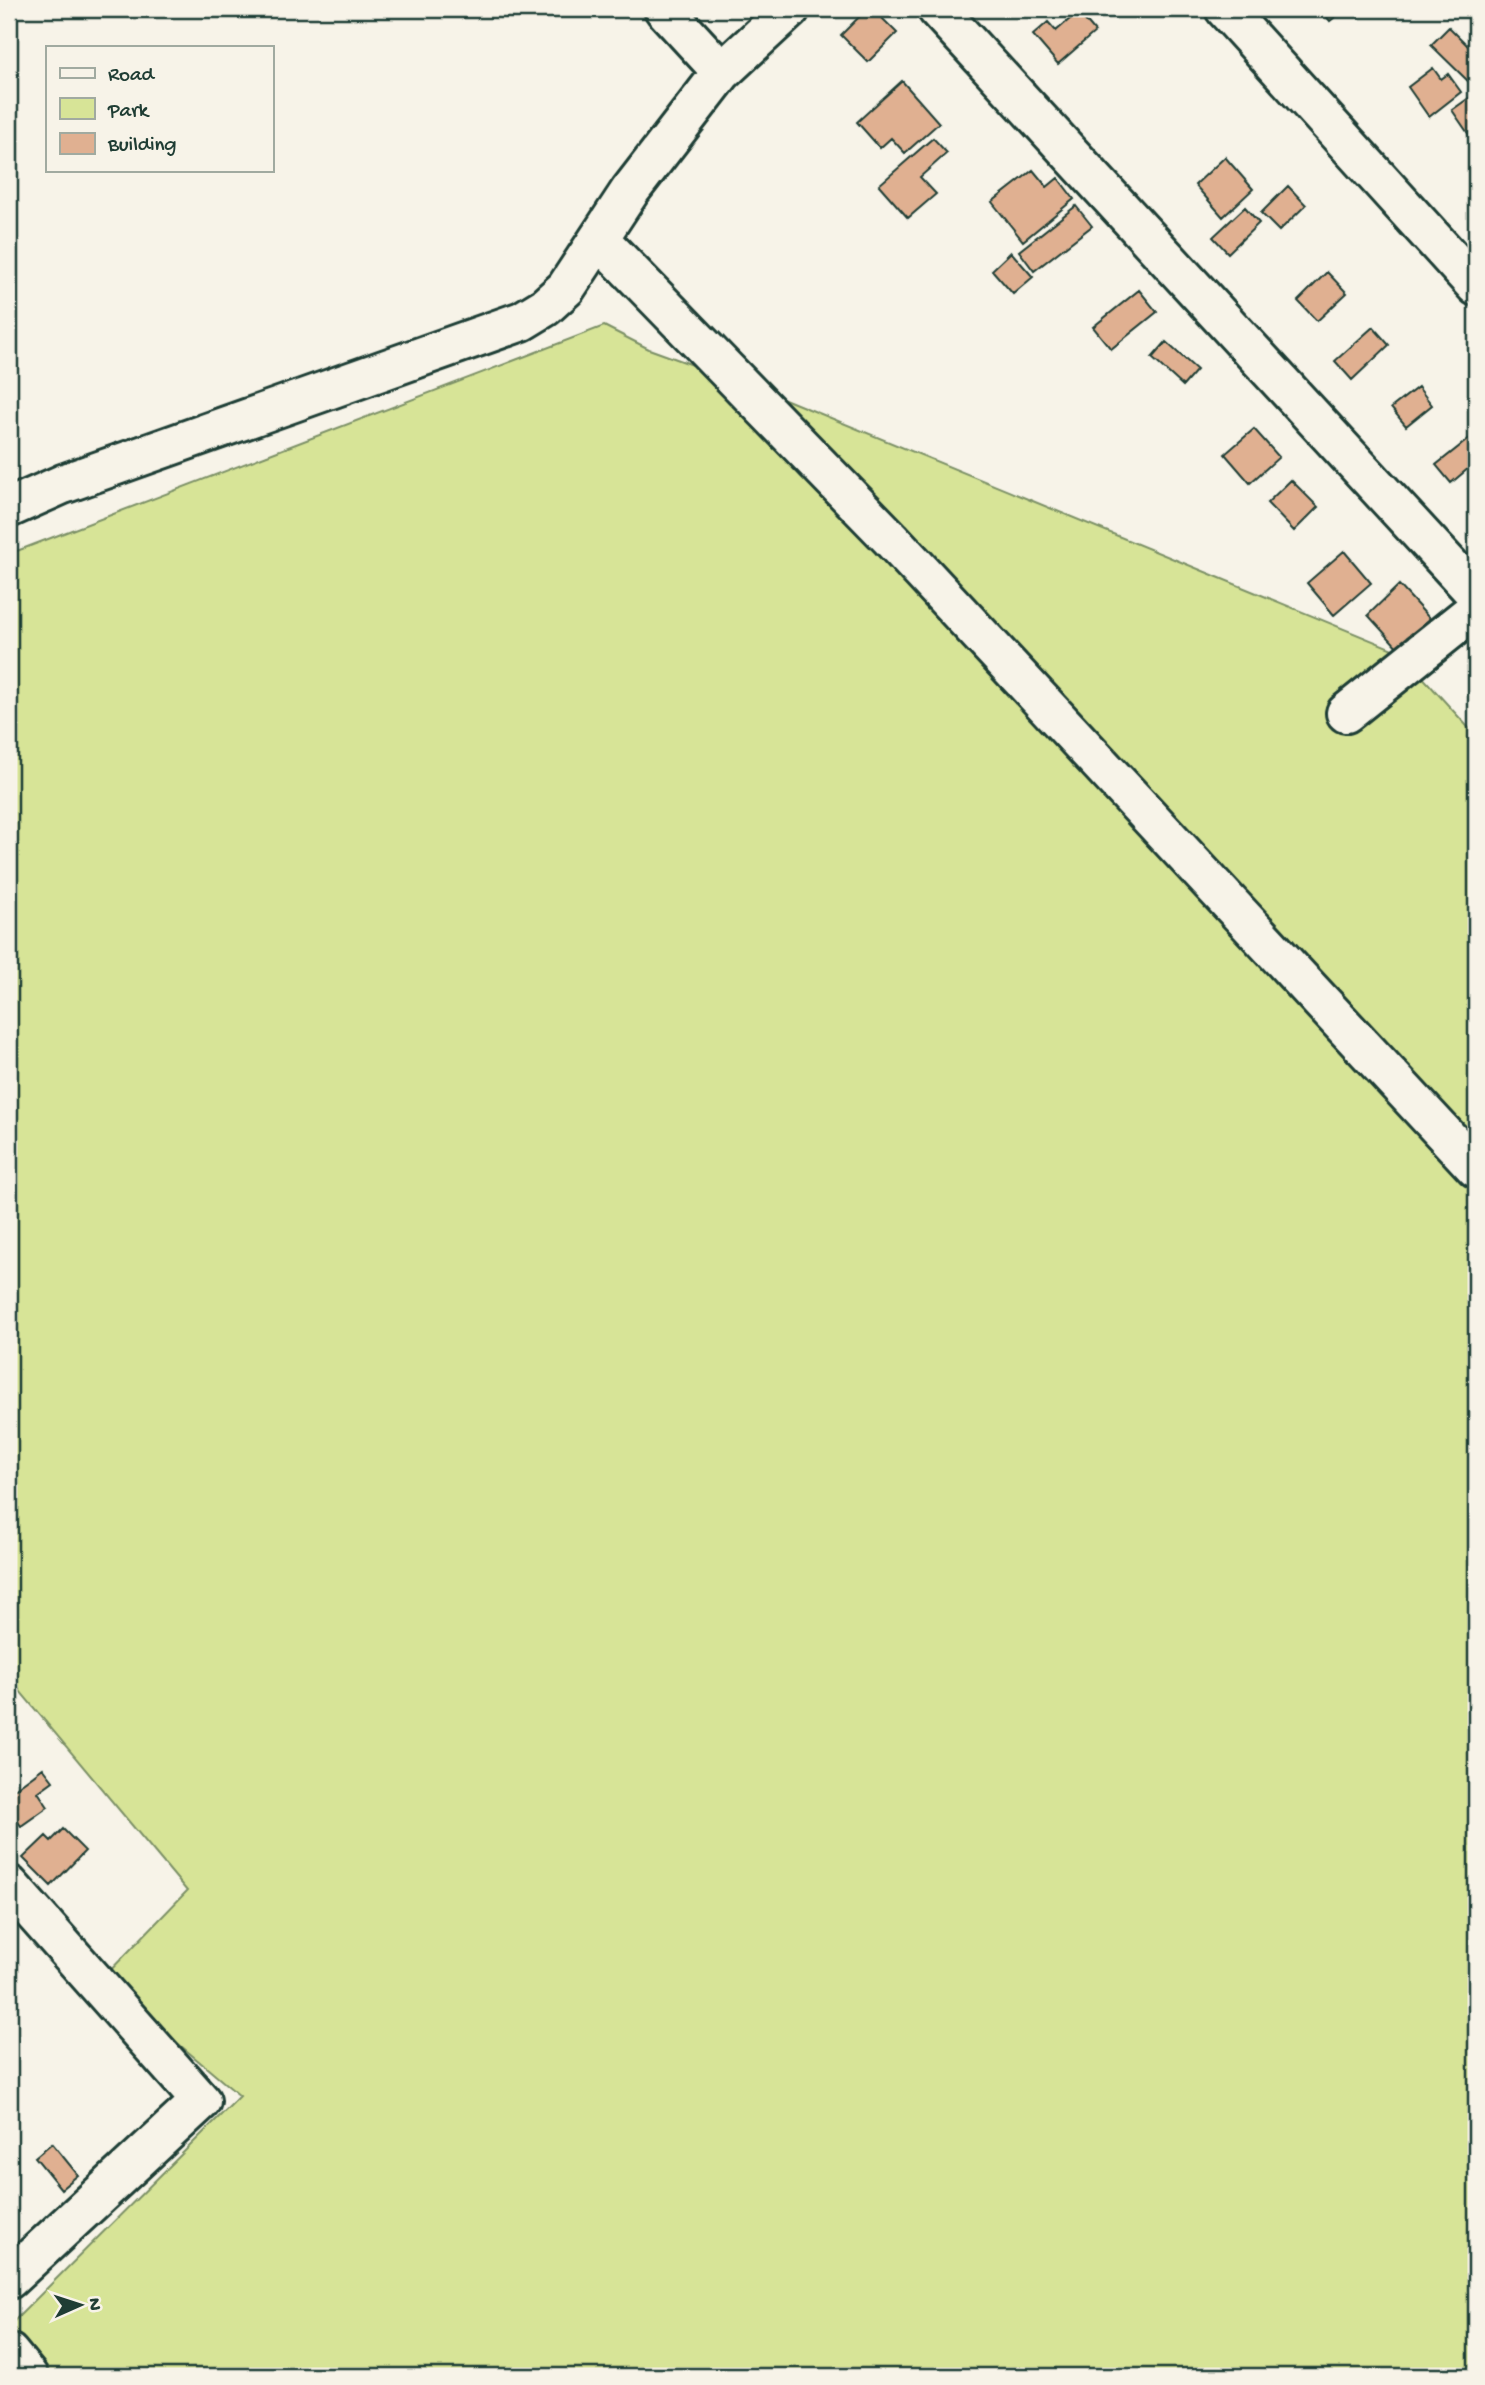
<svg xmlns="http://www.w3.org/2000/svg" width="1485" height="2385" font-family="'Gochi Hand',sans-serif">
<rect width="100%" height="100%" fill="#f7f3e8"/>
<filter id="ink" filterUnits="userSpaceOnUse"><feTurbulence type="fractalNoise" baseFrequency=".0143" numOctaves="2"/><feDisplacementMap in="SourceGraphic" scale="14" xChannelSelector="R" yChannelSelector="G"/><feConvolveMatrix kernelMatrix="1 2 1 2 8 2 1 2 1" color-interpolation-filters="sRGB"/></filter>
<g filter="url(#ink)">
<path fill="#d7e497" stroke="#7b9066" stroke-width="2" d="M604,326L649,349L770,393L1400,652L1476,736V2376H51L9,2326L240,2096L102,1979L187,1891L9,1678V554Z"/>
<path fill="#e0b091" stroke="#1f3d34" stroke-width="2" d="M867,9H873L897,33L868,62L841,35Z
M1320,9H1345L1330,21Z
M1078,12L1095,32L1058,64L1033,35L1048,22L1056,31Z
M1449,27L1476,54V77L1470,83L1431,45Z
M1433,68L1441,79L1448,74L1461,92L1429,117L1408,87Z
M902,81L939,123L905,153L891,138L880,148L857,122Z
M1476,93V145L1452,110Z
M933,138L947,153L920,177L936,194L908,218L879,185Z
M1225,157L1253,189L1223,217L1195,185Z
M1033,170L1047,187L1058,178L1074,199L1023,241L992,202Z
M1288,186L1306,205L1279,231L1261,213Z
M1076,206L1092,226L1034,271L1019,251Z
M1245,207L1259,223L1228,253L1213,237Z
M1011,252L1033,277L1013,294L992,270Z
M1327,272L1347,293L1317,321L1298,301Z
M1139,290L1157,312L1111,349L1093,327Z
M1373,327L1389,345L1352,380L1335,361Z
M1166,342L1197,370L1183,386L1152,358Z
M1418,387L1432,405L1406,426L1391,408Z
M1254,429L1279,457L1250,483L1225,454Z
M1470,438L1476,445V462L1451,483L1436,465Z
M1291,480L1318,507L1294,531L1267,503Z
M1344,551L1371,583L1334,615L1307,583Z
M1399,585L1430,619L1399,649L1368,615Z
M43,1768L53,1781L38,1792L48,1807L21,1826L9,1809V1793Z
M63,1829L85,1851L51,1886L23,1858L46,1836L51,1841Z
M52,2143L78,2175L61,2189L35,2157Z"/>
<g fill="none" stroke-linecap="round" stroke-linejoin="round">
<g stroke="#1f3d34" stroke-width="44">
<path id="minor" d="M664,9L722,72
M937,9L1476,594
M1225,9L1476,286
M599,239L891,539L1476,1168
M9,508L63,484L522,321L545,307L566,288L630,191L722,72L790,9
M1346,713L1476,609
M9,1885L201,2101L9,2279
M9,2353L28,2376"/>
</g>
<use href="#minor" stroke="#f7f3e8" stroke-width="38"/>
</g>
</g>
<rect width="1485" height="2385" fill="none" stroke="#f7f3e8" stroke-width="35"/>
<rect x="18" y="18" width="1450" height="2350" fill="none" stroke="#1f3d34" stroke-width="2.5" filter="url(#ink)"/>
<rect x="46" y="46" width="228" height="126" fill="#f7f3e8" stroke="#a1aaa0" stroke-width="2"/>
<rect x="60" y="68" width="35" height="10" fill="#f7f3e8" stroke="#a1aaa0" stroke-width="2"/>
<text x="108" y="80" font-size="21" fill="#1f3d34">Road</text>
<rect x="60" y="98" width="35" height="21" fill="#d7e497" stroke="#a1aaa0" stroke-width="2"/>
<text x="108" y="116" font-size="21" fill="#1f3d34">Park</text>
<rect x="60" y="133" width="35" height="21" fill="#e0b091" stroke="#a1aaa0" stroke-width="2"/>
<text x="108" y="150" font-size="21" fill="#1f3d34">Building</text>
<g transform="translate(80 2305) rotate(87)" stroke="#f7f3e8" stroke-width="5" paint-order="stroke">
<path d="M0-5L12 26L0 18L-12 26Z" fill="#1f3d34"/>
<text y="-10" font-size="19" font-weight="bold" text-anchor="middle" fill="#1f3d34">N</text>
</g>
</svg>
